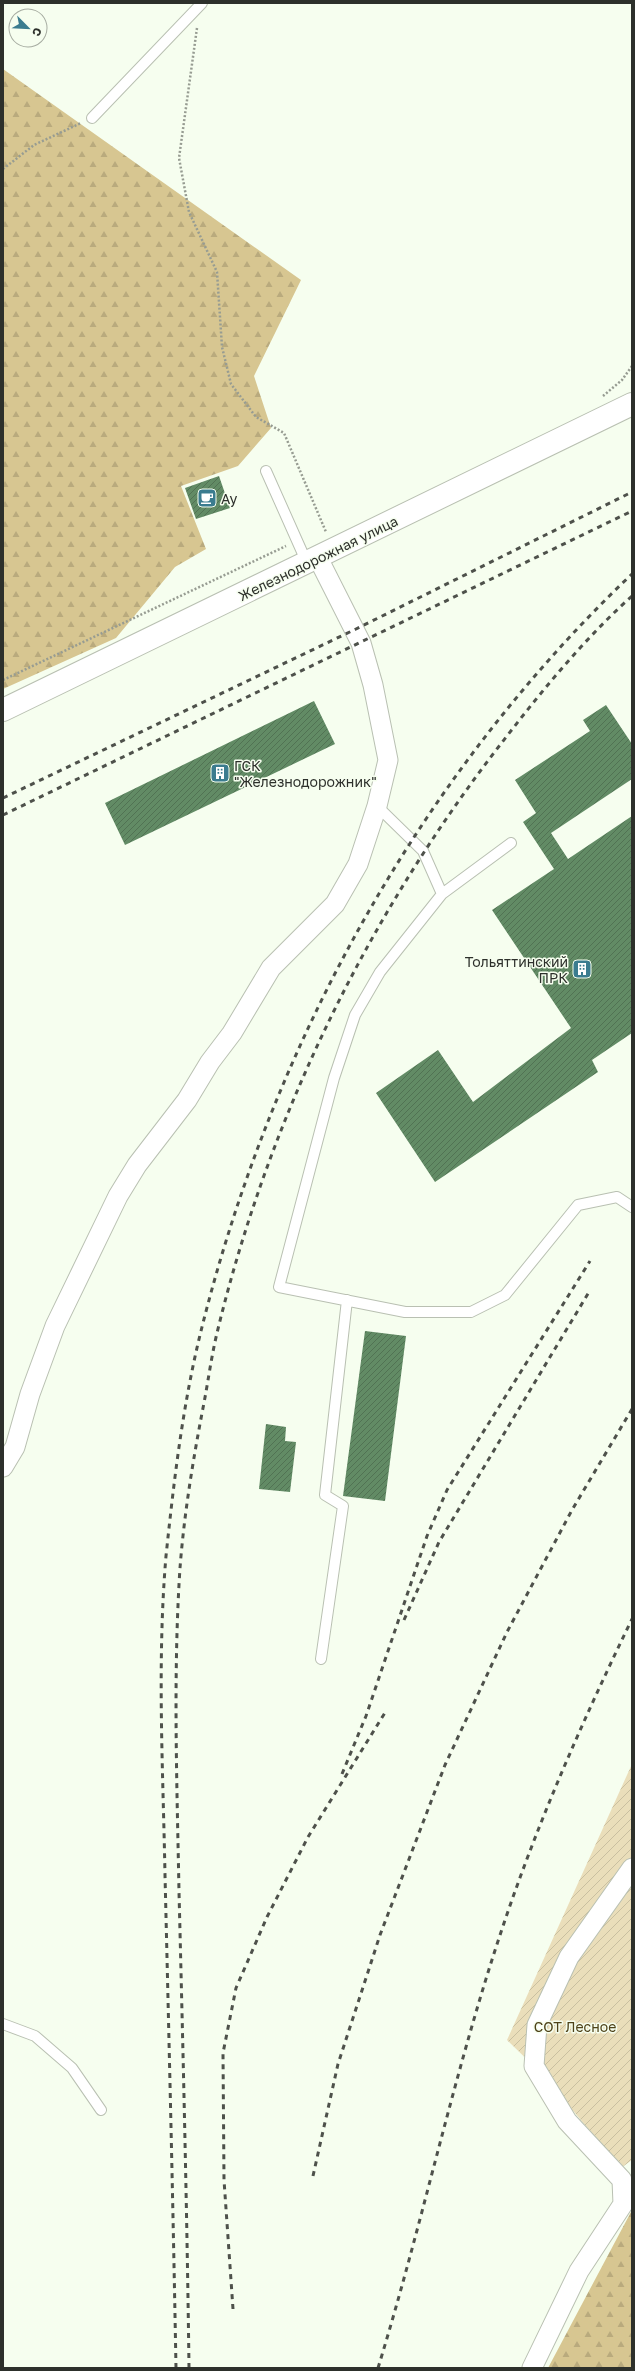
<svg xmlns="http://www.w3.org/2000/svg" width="635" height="2371" font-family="'Golos Text',sans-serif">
<defs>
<pattern id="forest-firs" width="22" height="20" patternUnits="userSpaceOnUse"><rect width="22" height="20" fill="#d7c691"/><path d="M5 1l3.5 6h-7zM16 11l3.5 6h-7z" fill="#b9aa7d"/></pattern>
<pattern id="garden-furrows" width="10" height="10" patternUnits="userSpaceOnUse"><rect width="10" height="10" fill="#eadeba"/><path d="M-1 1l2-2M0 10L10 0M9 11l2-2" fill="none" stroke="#c9bfa0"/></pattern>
<pattern id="building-hatch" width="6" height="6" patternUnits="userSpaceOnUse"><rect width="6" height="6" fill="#628b65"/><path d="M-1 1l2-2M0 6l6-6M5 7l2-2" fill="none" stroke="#517253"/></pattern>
</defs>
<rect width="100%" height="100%" fill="#f6feef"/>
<path fill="url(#forest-firs)" d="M3,69L301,280L254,376L271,428L238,466L181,486L206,549L175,567L116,638L3,689Z
M632,2210V2368H548Z"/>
<path fill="url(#garden-furrows)" d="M632,1764V2160L621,2168L544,2076L507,2040Z"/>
<path fill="url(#building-hatch)" d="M219,476L230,508L196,519L185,488Z
M314,701L335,744L125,845L105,803Z
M606,705L632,744V779L551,833L568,859L632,816V1033L592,1060L598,1072L435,1182L376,1093L438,1050L473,1102L571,1028L492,910L554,869L523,822L536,813L515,780L590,731L583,720Z
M365,1331L406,1336L385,1501L343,1496Z
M266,1424L286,1427L285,1441L296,1442L290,1492L259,1489Z"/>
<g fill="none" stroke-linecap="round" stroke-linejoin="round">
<g stroke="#b9c0b2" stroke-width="12">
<path id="service" d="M92,118L202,3
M266,471L307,563
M377,806L423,851L442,894
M511,843L442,894L380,972L355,1015L334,1078L279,1287L405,1312H471L505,1295L578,1205L617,1197L632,1207
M321,1659L343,1506L325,1495L347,1300
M3,2024L35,2036L72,2068L101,2110"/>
</g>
<g stroke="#b9c0b2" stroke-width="21">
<path id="minor" d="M3,1467L15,1447L30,1394L55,1326L118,1196L137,1165L187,1100L210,1062L232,1033L271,968L335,904L358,864L377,806L388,760L373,685L361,643L318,558
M532,2368L579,2271L623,2204L622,2180L567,2121L534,2066L537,2025L569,1957L632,1868"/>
</g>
<g stroke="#b9c0b2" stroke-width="24">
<path id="secondary" d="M3,710L632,404"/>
</g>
<path stroke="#979c92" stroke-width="2.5" stroke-dasharray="2 2" stroke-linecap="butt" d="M197,28L179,158L189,212L217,272L222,347L231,384L256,417L284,433L326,532
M3,169L34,145L81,123
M603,396L622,380L632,366
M3,680L286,546"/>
<use href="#service" stroke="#fff" stroke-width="10"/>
<use href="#minor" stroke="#fff" stroke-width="19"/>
<use href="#secondary" stroke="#fff" stroke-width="22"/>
<path stroke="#4e514b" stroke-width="3" stroke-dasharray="5 5" stroke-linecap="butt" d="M3,798L356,629L632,492
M3,815L632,511
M404,1620L439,1542L589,1292
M342,1774L366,1716L427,1536L447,1490L590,1261
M313,2176L338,2064L380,1935L445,1765L507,1632L572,1510L632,1409
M233,2309L224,2180L223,2053L236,1988L267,1917L308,1837L386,1711
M176,2368C173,2204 169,2039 165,1875C163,1769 157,1662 166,1556C174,1480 183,1402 202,1327C273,1044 419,776 632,574
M189,2368C187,2209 183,2051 179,1892C177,1784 173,1676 180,1568C184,1515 193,1460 203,1408C208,1383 211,1358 217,1333C268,1121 366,918 500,745C540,693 583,640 632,596
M378,2368C422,2225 453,2077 500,1935C536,1826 582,1722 632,1619"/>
</g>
<defs>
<g id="cafe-square" transform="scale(1)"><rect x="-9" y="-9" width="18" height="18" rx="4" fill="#3b7c8f" stroke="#f6feef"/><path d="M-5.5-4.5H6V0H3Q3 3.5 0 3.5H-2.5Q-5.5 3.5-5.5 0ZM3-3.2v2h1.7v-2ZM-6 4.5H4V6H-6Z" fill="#fff"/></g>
<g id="building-square" transform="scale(1)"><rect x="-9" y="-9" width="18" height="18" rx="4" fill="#3b7c8f" stroke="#f6feef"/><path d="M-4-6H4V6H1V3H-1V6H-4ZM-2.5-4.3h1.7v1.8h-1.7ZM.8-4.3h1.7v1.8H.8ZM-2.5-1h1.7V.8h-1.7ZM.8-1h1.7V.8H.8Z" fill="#fff"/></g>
</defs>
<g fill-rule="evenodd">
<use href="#cafe-square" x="207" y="498"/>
<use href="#building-square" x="220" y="773"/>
<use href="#building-square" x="582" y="969"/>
</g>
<g text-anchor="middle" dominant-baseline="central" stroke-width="3" stroke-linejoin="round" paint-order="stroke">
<g font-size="14" fill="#2d302b" stroke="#f6feef" text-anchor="start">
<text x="221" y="498">Ау</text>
<text x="234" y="765">ГСК<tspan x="234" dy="16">"Железнодорожник"</tspan></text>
<text x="568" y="961" text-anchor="end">Тольяттинский<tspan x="568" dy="16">ПРК</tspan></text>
</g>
<g font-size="14" fill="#2d302b" stroke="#f6feef">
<text transform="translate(318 558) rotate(-26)">Железнодорожная улица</text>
</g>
<g font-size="14" fill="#4e4218" stroke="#f6feef">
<text x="575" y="2026">СОТ Лесное</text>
</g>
</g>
<rect width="635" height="2371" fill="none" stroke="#2d302b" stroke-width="8"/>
<g transform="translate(28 28) rotate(114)"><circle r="19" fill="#f6feef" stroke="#a6aca1"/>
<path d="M0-3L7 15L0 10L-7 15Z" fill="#3b7c8f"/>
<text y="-6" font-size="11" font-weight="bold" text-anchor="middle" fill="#2d302b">С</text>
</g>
</svg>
